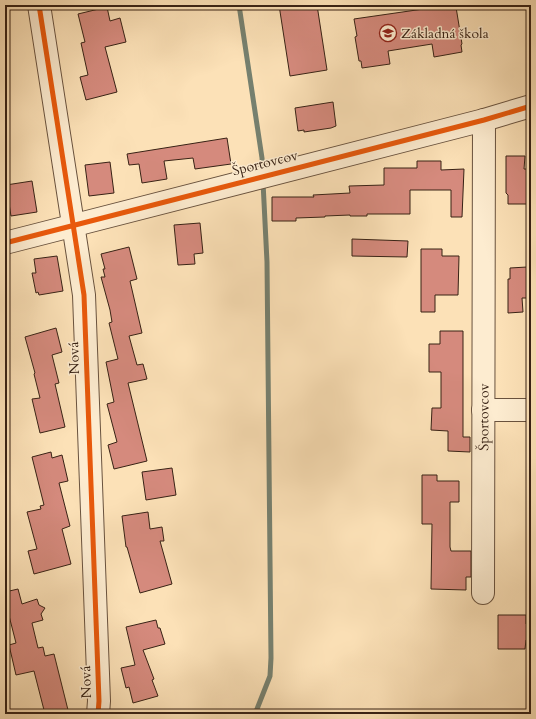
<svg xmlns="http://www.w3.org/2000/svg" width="536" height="719" font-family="Cardo,serif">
<rect width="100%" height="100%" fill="#fce1b7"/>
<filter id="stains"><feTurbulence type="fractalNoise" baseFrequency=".005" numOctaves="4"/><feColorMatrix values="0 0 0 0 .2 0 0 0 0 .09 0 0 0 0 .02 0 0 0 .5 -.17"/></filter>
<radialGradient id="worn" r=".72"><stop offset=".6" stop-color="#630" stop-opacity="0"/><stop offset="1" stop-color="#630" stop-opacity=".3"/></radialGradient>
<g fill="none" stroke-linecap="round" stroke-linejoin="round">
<path stroke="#76806f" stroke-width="5" d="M239,5L262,158L263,172
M255,714L270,676L271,658L267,262L263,182"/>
</g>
<path fill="#d58a7d" stroke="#382215" d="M279,5H317L327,70L290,76Z
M451,5H454L455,8L456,7L462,44L461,45L462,52L434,57L432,44L388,51L390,64L362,68L361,61H359L355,37L357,36L354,19Z
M107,7L110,21L120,18L126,42L105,47L117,92L86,100L80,77L88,75L81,43L85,42L78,14Z
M333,102L336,126L331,128L304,132V130L298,131L295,108Z
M227,138L231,164L195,169L193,158L164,161L167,179L142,183L139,164L129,165L127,154Z
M506,156H525L524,169H531V204H508V195L506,193Z
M417,161H441V170L464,169L462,217H451V190H410V214H367V216H350V215L325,216V217L296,218V221H272V197H314L313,195L350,193L349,186L384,185V168H417Z
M110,162L114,193L89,196L85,165Z
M32,181L37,212L11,216L6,185Z
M200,223L203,253L194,254L195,264L178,265L174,225Z
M352,239L408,241L407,257L352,256Z
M129,247L137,279L130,281L142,333L129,336L137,365L143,364L147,379L128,383L147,461L114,469L108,445L117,442L107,404L114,402L106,362L118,359L109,323L112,322L110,310L101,277H105L103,269H105L101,254Z
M421,249H442V256H459L458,295H435V312H421Z
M57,256L63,291L39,295L38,292L36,293L32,273H36L34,259Z
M527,267V277H531V298H522L523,312L508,313V279H510V268Z
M56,328L62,352L52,355L59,383L55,384L65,427L40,433L32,399L40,398L34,374L35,373L25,337Z
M440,331H463V437H470V452L448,451V431L431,430L432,408H441V372H429V344H440Z
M51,452L52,458L62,455L68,481L59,483L70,526L62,529L71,564L34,574L28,551L37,549L27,512L41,509L40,506L44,505L32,457Z
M172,468L176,495L146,500L142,472Z
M422,475H437V481H459V502H450V547L451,551H471V577H466V590L431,589L432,524H422Z
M148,512L150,529L162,527L164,541H160L172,584L140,593L127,547H126L122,516Z
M18,589L22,604L37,599L39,605L45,608L41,614L43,620L32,623L38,648L43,647L45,656L54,654L69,714H45L34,671L16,675L9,645L16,643L5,600V592Z
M498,615H526V624L528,625V640H526L525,649H498Z
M156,620L158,628H160L165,644L143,650L154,679L152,680L158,696L133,703L129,687L126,688L121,668L135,665L126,627Z"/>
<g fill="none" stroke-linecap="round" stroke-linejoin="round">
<g stroke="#69523e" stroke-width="24">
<g id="minor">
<path d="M39,5L84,295L99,701L98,714"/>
<path d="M5,243L484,120L531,106"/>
<path d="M483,410H531"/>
<path id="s1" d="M483,593L484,120"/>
</g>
</g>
<use href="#minor" stroke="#fdecd0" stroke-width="22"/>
<g stroke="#fdecd0" stroke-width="8">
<path id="cycleway" d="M39,5L84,295L99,701L98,714
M5,243L484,120L531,106"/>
</g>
<use href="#cycleway" stroke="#e8590c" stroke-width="5"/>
</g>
<defs>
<g id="school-ring" transform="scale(0.9)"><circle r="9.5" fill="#fdecd0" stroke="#8f2418" stroke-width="1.5"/><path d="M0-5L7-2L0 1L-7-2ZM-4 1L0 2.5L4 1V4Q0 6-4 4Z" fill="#8f2418"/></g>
</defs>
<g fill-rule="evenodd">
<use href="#school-ring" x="388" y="33"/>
</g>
<g text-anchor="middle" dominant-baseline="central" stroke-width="3" stroke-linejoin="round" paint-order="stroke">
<g font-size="14" fill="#382215" stroke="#fdecd0" text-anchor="start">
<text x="401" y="33">Základná škola</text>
</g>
<g font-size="14" fill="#382215" stroke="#fdecd0">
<text transform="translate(265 163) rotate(-14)">Športovcov</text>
<text transform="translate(74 358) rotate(-92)">Nová</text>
<text stroke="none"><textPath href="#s1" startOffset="176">Športovcov</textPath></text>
<text transform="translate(86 682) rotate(-92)">Nová</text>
</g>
</g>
<rect width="536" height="719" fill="none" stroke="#fce1b7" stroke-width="20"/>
<rect x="6" y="6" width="524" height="707" fill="none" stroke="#382215" stroke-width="2"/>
<rect x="10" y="10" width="516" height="699" fill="none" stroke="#382215"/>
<rect width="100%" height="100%" filter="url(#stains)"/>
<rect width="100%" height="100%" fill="url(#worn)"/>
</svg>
